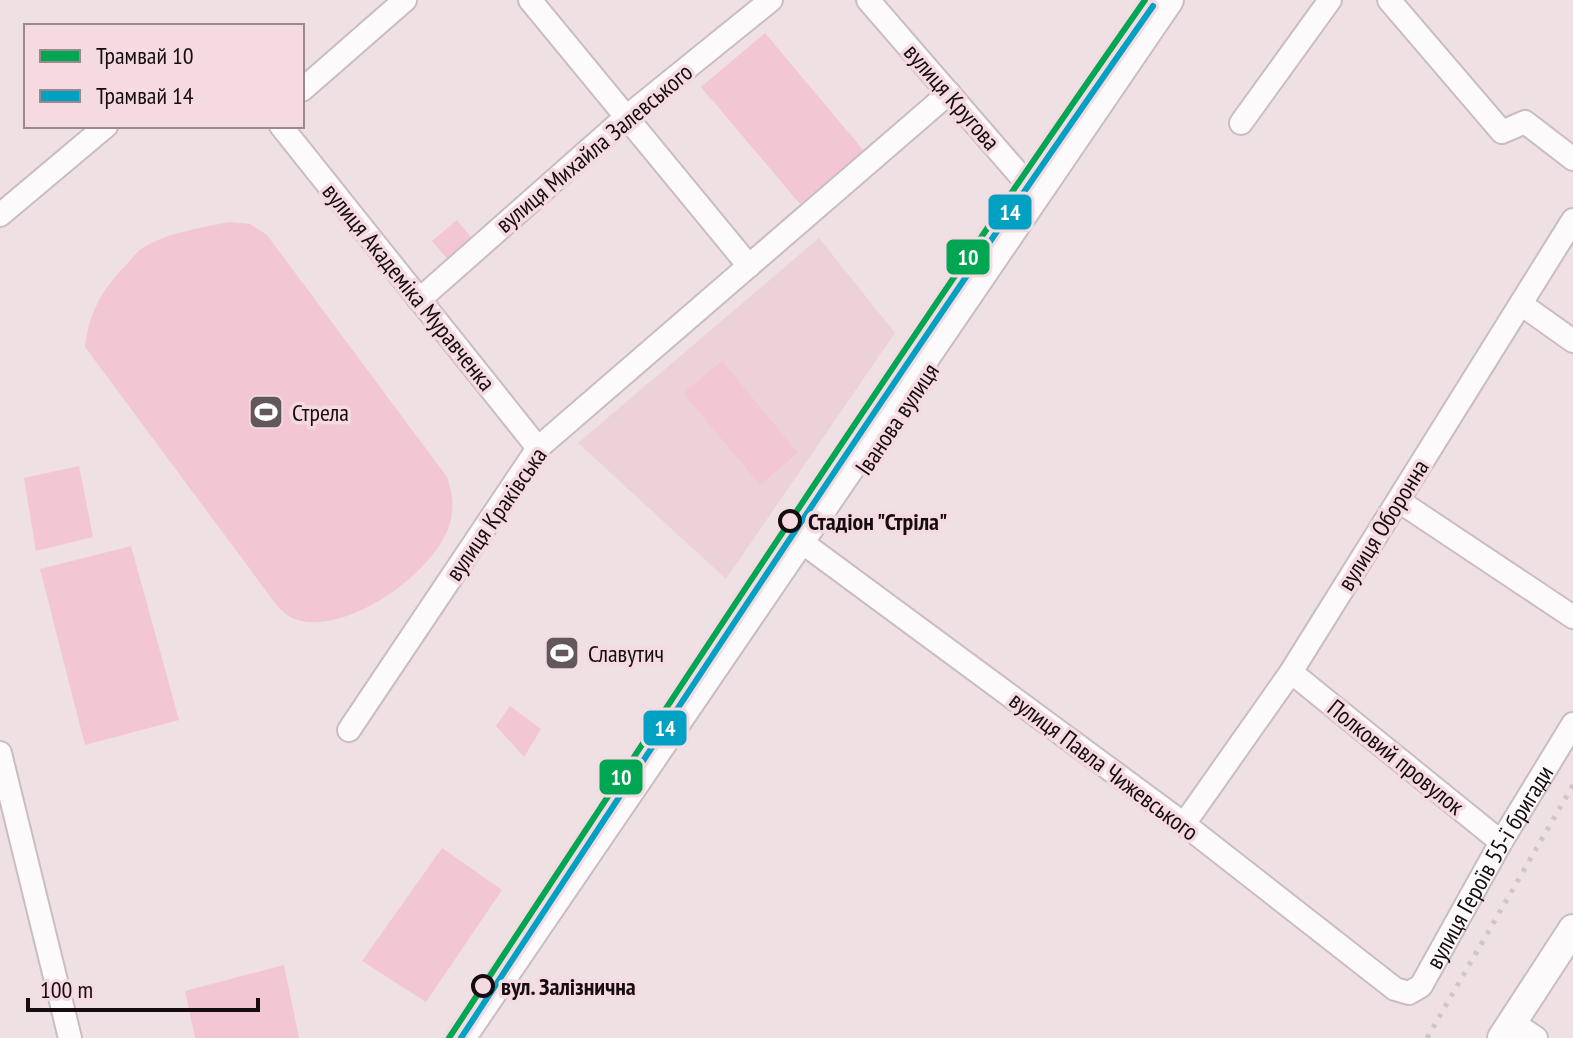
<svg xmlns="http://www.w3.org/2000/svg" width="1573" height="1038" font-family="'PT Sans Narrow',sans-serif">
<rect width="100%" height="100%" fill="#efe0e4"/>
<path fill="#ecd2d8" d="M819,238L895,333L726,579L578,443Z"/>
<path fill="#f3c6d4" d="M765,33L864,151L800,204L701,87Z
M457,220L474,241L450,262L432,241Z
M229,222L250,224L267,235L447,477C452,492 454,503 451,519C441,570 343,640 292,618C287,616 282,610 278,607L85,347C89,313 102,289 126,265C132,259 137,251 144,247C170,232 200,228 229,222Z
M722,361L798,453L760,485L683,393Z
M79,466L93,537L36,551L24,478Z
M131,546L179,720L85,745L40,569Z
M510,706L541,729L524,757L496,726Z
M442,848L502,890L426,1002L362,961Z
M284,965L299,1038H195L185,991Z"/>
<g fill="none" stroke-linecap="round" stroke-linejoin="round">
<g stroke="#c9bdc1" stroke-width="26">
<g id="minor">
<path d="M530,0L749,266"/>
<path d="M868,0L1036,194"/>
<path d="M1389,0L1502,132L1525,122L1573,159"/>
<path d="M302,90L405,0"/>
<path d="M1241,123L1330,0"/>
<path d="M281,126L538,448"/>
<path d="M0,215L106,126"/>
<path d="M419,300L625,118L771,0"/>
<path d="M1521,304L1573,341"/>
<path d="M1399,501L1573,617"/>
<path id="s1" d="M799,540L1184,824L1395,989L1409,993L1421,986L1501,842L1573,724"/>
<path d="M1291,672L1501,842"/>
<path d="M349,730L538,448L949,93"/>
<path d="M0,753L70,1038"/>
<path d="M1184,824L1291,672L1573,220"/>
<path d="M1512,1022L1536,1038"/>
</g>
</g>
<g stroke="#c9bdc1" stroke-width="32">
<path id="major" d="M461,1038L1169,0
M1502,1038L1573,929"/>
</g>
<use href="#minor" stroke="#fdfafb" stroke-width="22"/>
<use href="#major" stroke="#fdfafb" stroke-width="28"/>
<path stroke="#ccc7c9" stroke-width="5" stroke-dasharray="4 8" stroke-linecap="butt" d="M1427,1038L1573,785"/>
<g stroke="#f5dae1" stroke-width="12">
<path id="tram-1" d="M449,1038C678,690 906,341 1145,0"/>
</g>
<g stroke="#f5dae1" stroke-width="12">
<path id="tram-2" d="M461,1038C688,692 915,345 1153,6"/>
</g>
<use href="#tram-1" stroke="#00a651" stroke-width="6"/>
<use href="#tram-2" stroke="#01a1c4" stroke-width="6"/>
</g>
<defs>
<g id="stadium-square" transform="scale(1.8)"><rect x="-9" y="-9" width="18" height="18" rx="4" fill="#62575a" stroke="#f5dae1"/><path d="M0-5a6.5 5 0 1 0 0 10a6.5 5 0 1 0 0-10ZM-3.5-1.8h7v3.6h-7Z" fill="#fff"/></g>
</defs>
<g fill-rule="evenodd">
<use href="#stadium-square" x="266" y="412"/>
<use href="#stadium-square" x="562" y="653"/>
</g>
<g fill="#f5dae1" stroke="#160d10" stroke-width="4">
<circle cx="790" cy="521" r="10"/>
<circle cx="483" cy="986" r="10"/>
</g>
<g text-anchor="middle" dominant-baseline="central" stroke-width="7" stroke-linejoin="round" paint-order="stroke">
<g font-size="24" fill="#160d10" stroke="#f5dae1">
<text transform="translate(952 97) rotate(49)">вулиця Кругова</text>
<text transform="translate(594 148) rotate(-40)">вулиця Михайла Залевського</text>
<text transform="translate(409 287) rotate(51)">вулиця Академіка Муравченка</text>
<text transform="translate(897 419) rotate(-56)">Іванова вулиця</text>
<text transform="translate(496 514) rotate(-55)">вулиця Краківська</text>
<text transform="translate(1383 525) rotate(-58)">вулиця Оборонна</text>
<text transform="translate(1396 757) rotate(39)">Полковий провулок</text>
<text transform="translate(1104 766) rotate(37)">вулиця Павла Чижевського</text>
<text stroke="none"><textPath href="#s1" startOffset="912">вулиця Героїв 55-ї бригади</textPath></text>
</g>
<g font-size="24" fill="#160d10" stroke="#f5dae1" text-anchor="start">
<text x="292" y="412">Стрела</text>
<text x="588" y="653">Славутич</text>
</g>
<g font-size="24" font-weight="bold" fill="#160d10" stroke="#f5dae1" text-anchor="start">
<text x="808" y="521">Стадіон "Стріла"</text>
<text x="501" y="986">вул. Залізнична</text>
</g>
</g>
<g stroke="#f5dae1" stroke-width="3">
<rect x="987" y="193" width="46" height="38" rx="8" fill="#01a1c4"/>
<rect x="945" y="238" width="46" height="38" rx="8" fill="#00a651"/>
<rect x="642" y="709" width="46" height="38" rx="8" fill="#01a1c4"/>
<rect x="598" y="758" width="46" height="38" rx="8" fill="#00a651"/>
</g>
<g font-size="22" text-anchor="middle" font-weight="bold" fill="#fff">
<text x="1010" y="220">14</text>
<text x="968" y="265">10</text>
<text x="665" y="736">14</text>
<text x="621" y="785">10</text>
</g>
<rect x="24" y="24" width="280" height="104" fill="#f5dae1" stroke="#9c888d" stroke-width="2"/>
<rect x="40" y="50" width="40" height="12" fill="#00a651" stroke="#9c888d" stroke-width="2"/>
<text x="96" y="64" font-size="24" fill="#160d10">Трамвай 10</text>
<rect x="40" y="90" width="40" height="12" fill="#01a1c4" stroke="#9c888d" stroke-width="2"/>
<text x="96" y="104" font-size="24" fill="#160d10">Трамвай 14</text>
<path d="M28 998v12h230v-12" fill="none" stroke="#160d10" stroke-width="4"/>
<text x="40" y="998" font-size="24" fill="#160d10" stroke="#f5dae1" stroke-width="6" paint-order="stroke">100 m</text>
</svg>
